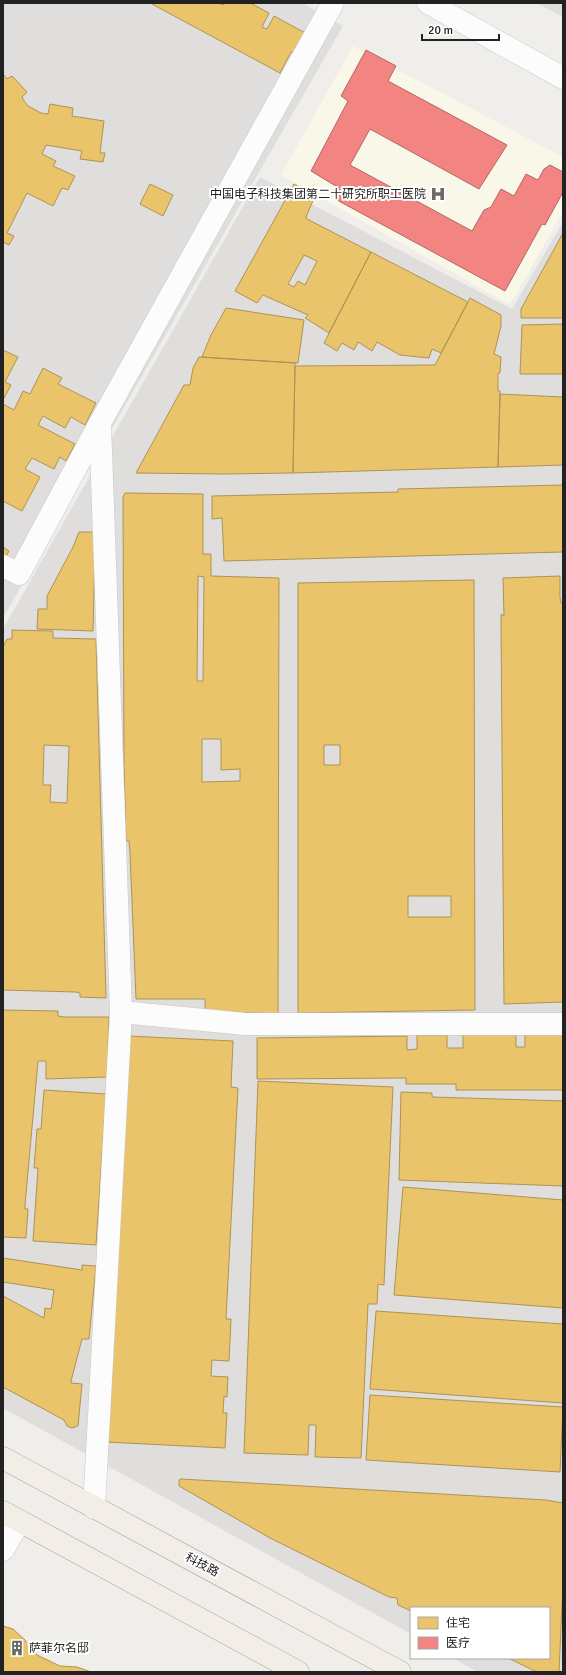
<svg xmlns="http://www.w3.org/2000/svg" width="566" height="1675" font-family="Signika,'Noto Sans SC',sans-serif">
<rect width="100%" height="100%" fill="#f0eeeb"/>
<path fill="#dfdedc" d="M3,3H302L343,26L3,618Z
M537,3H563V17Z
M260,177L512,309L563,222V1672H478L453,1658H549V1608H411V1634L3,1408V629Z"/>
<path fill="#f8f7e8" d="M353,46L563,157V212L510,305L281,175Z"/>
<path fill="#e9c46a" stroke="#ad9354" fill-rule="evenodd" d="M150,3H219L223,5L224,3H250L269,13L262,27L267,29L274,16L309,35L300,56L291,52L280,73Z
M3,74L7,79L12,76L27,92L22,97L24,101L28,106L41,113L48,114L50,104L73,108L72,116L104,121L100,153H105L103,162L80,159L82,151L46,145L42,154L56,161L53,166L75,176L68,190L62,188L53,206L27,193L7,233L14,236L9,245L3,242Z
M150,184L173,195L163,216L140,204Z
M294,184L315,196L306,217L307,219L371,252L329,333L305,318L308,315L263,295L257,303L235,291ZM304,255L317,261L305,285L298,281L294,287L288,284Z
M563,233V318H521V309Z
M371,252L468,302L441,353L432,349L429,358L400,355L377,342L372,351L358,342L354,350L342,343L337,351L324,343Z
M470,298L501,315V326L494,354L501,357L500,373H498V391H500V394L498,467L293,473L295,366L435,365Z
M226,308L304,320L298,363L202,357L211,335Z
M563,324V374H520L522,325Z
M3,350L18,357L5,382L11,385L3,400Z
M199,357L295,363L293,473L224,474L136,473L184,385H190L193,368Z
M43,368L62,378L58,384L96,403L85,425L71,417L65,428L43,416L38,425L75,444L66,461L60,457L54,469L32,458L25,469L40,477L22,511L3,501V404L14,410L23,391L30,394Z
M500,394L563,397V465L498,467Z
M563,485V552L224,561L222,518L212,519V496L398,492V489Z
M125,493L203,494V554H211V576L279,578L278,1014L205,1011V999H136L130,853L129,841H126L124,767L123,497ZM198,576L204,577L203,681H197ZM202,739H221V770L240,769V781L202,782Z
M79,532H99L95,550L93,631L37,629L38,609H47V596L73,547Z
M3,547L9,551L3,562Z
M560,576V597L561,603L563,602V1002L504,1004L501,622V614L504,616L503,578Z
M474,580L475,1010L298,1013V583ZM324,745H340V765H324ZM408,896H451V917H408Z
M12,630L53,631V638L96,639L106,998L80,997V993L76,992L3,990V647L7,639H12ZM44,745L69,746L67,803L50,802L51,785H43Z
M3,1010L58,1011V1016L64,1017H109L107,1077L46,1079V1061H38L25,1205V1209H28L26,1238L3,1237Z
M463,1034H516V1047H525V1034H563V1090H456V1084H406V1078L257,1079V1038L407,1036V1050L417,1049V1035H447V1048H463Z
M128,1036L233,1041L231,1087L238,1088L226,1319H231L229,1361L212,1360L211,1376L228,1377L227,1397L224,1396L223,1413H227L225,1448L106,1442Z
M258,1081L393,1087L384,1285L378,1284L377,1304H368L361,1458L315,1457L316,1425H309L308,1455L244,1453Z
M44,1090L106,1094L96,1245L33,1241L38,1168H34L37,1129H41Z
M401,1092L432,1093V1097L563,1101V1186L399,1180Z
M403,1187L563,1200V1308L394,1295Z
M3,1258L82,1270V1265L96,1266L89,1339H82L71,1381V1383L82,1384L78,1426L72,1428L67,1426L64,1420L3,1387V1296L44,1318L45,1308L51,1309L54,1290L3,1282Z
M376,1311L563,1324V1403L370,1389Z
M370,1395L563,1407L560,1472L366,1460Z
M181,1479L546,1500L563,1503V1583L559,1672H537L508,1658H549V1608H411V1611L398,1605L397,1598L389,1597L270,1538L179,1486V1480Z
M3,1626L13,1629L25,1640L37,1655L60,1666L77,1667L91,1672H3Z"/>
<path fill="#f28482" stroke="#b46765" d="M366,50L396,66L388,81L507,145L479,189L370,129L350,165L472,231L484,210L491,207L501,189L514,196L526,174L538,180L544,169L550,165L563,172V192L545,225L542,224L505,291L335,199L339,188L311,171L348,101L341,96Z"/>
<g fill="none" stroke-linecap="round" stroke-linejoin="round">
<g stroke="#c9c8c7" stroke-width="23">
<path id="minor" d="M3,566L19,574L100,423L333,3
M121,1012L245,1024H563
M94,1508L121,1012L100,423
M3,1550L20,1521"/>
</g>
<g stroke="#c9c8c7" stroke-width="23">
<path id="tertiary" d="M428,3L563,78"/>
</g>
<g stroke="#a79c86" stroke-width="23">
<path id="primary" d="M3,1458L400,1672
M3,1512L298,1672"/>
</g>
<use href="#minor" stroke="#fdfcfc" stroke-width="22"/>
<use href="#tertiary" stroke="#fdfcfc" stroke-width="22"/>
<use href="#primary" stroke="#f3ede7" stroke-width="22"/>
</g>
<defs>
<g id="hospital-bare" transform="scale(1.2)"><path d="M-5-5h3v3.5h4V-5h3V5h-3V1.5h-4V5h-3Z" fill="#6a6968" stroke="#fff" stroke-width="2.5" paint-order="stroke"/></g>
<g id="building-bare" transform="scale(1.2)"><path d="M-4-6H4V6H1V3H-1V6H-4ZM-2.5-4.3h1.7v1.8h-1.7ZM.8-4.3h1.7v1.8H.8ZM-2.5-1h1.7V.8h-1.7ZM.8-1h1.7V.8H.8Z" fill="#6a6968" stroke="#fff" stroke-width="2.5" paint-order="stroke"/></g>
</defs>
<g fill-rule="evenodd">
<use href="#hospital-bare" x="438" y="194"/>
<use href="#building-bare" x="17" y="1648"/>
</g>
<g text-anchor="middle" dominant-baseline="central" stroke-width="4" stroke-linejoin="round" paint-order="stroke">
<g font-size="12" fill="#222" stroke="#fff" text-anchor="end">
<text x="426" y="194">中国电子科技集团第二十研究所职工医院</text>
<text x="29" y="1648" text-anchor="start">萨菲尔名邸</text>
</g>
<g font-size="12" fill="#222" stroke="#fff">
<text transform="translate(202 1565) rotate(28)">科技路</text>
</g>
</g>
<rect width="566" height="1675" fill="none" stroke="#222222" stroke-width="8"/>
<rect x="410" y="1607" width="140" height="52" fill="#ffffff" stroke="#a7a7a7"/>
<rect x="418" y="1617" width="20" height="12" fill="#e9c46a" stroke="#a7a7a7"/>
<text x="446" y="1627" font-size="12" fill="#222222">住宅</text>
<rect x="418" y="1637" width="20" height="12" fill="#f28482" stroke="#a7a7a7"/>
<text x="446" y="1647" font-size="12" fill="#222222">医疗</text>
<path d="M422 34v6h77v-6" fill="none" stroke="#222222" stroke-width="2"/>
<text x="428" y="34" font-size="12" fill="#222222" stroke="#ffffff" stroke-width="3" paint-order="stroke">20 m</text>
</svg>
